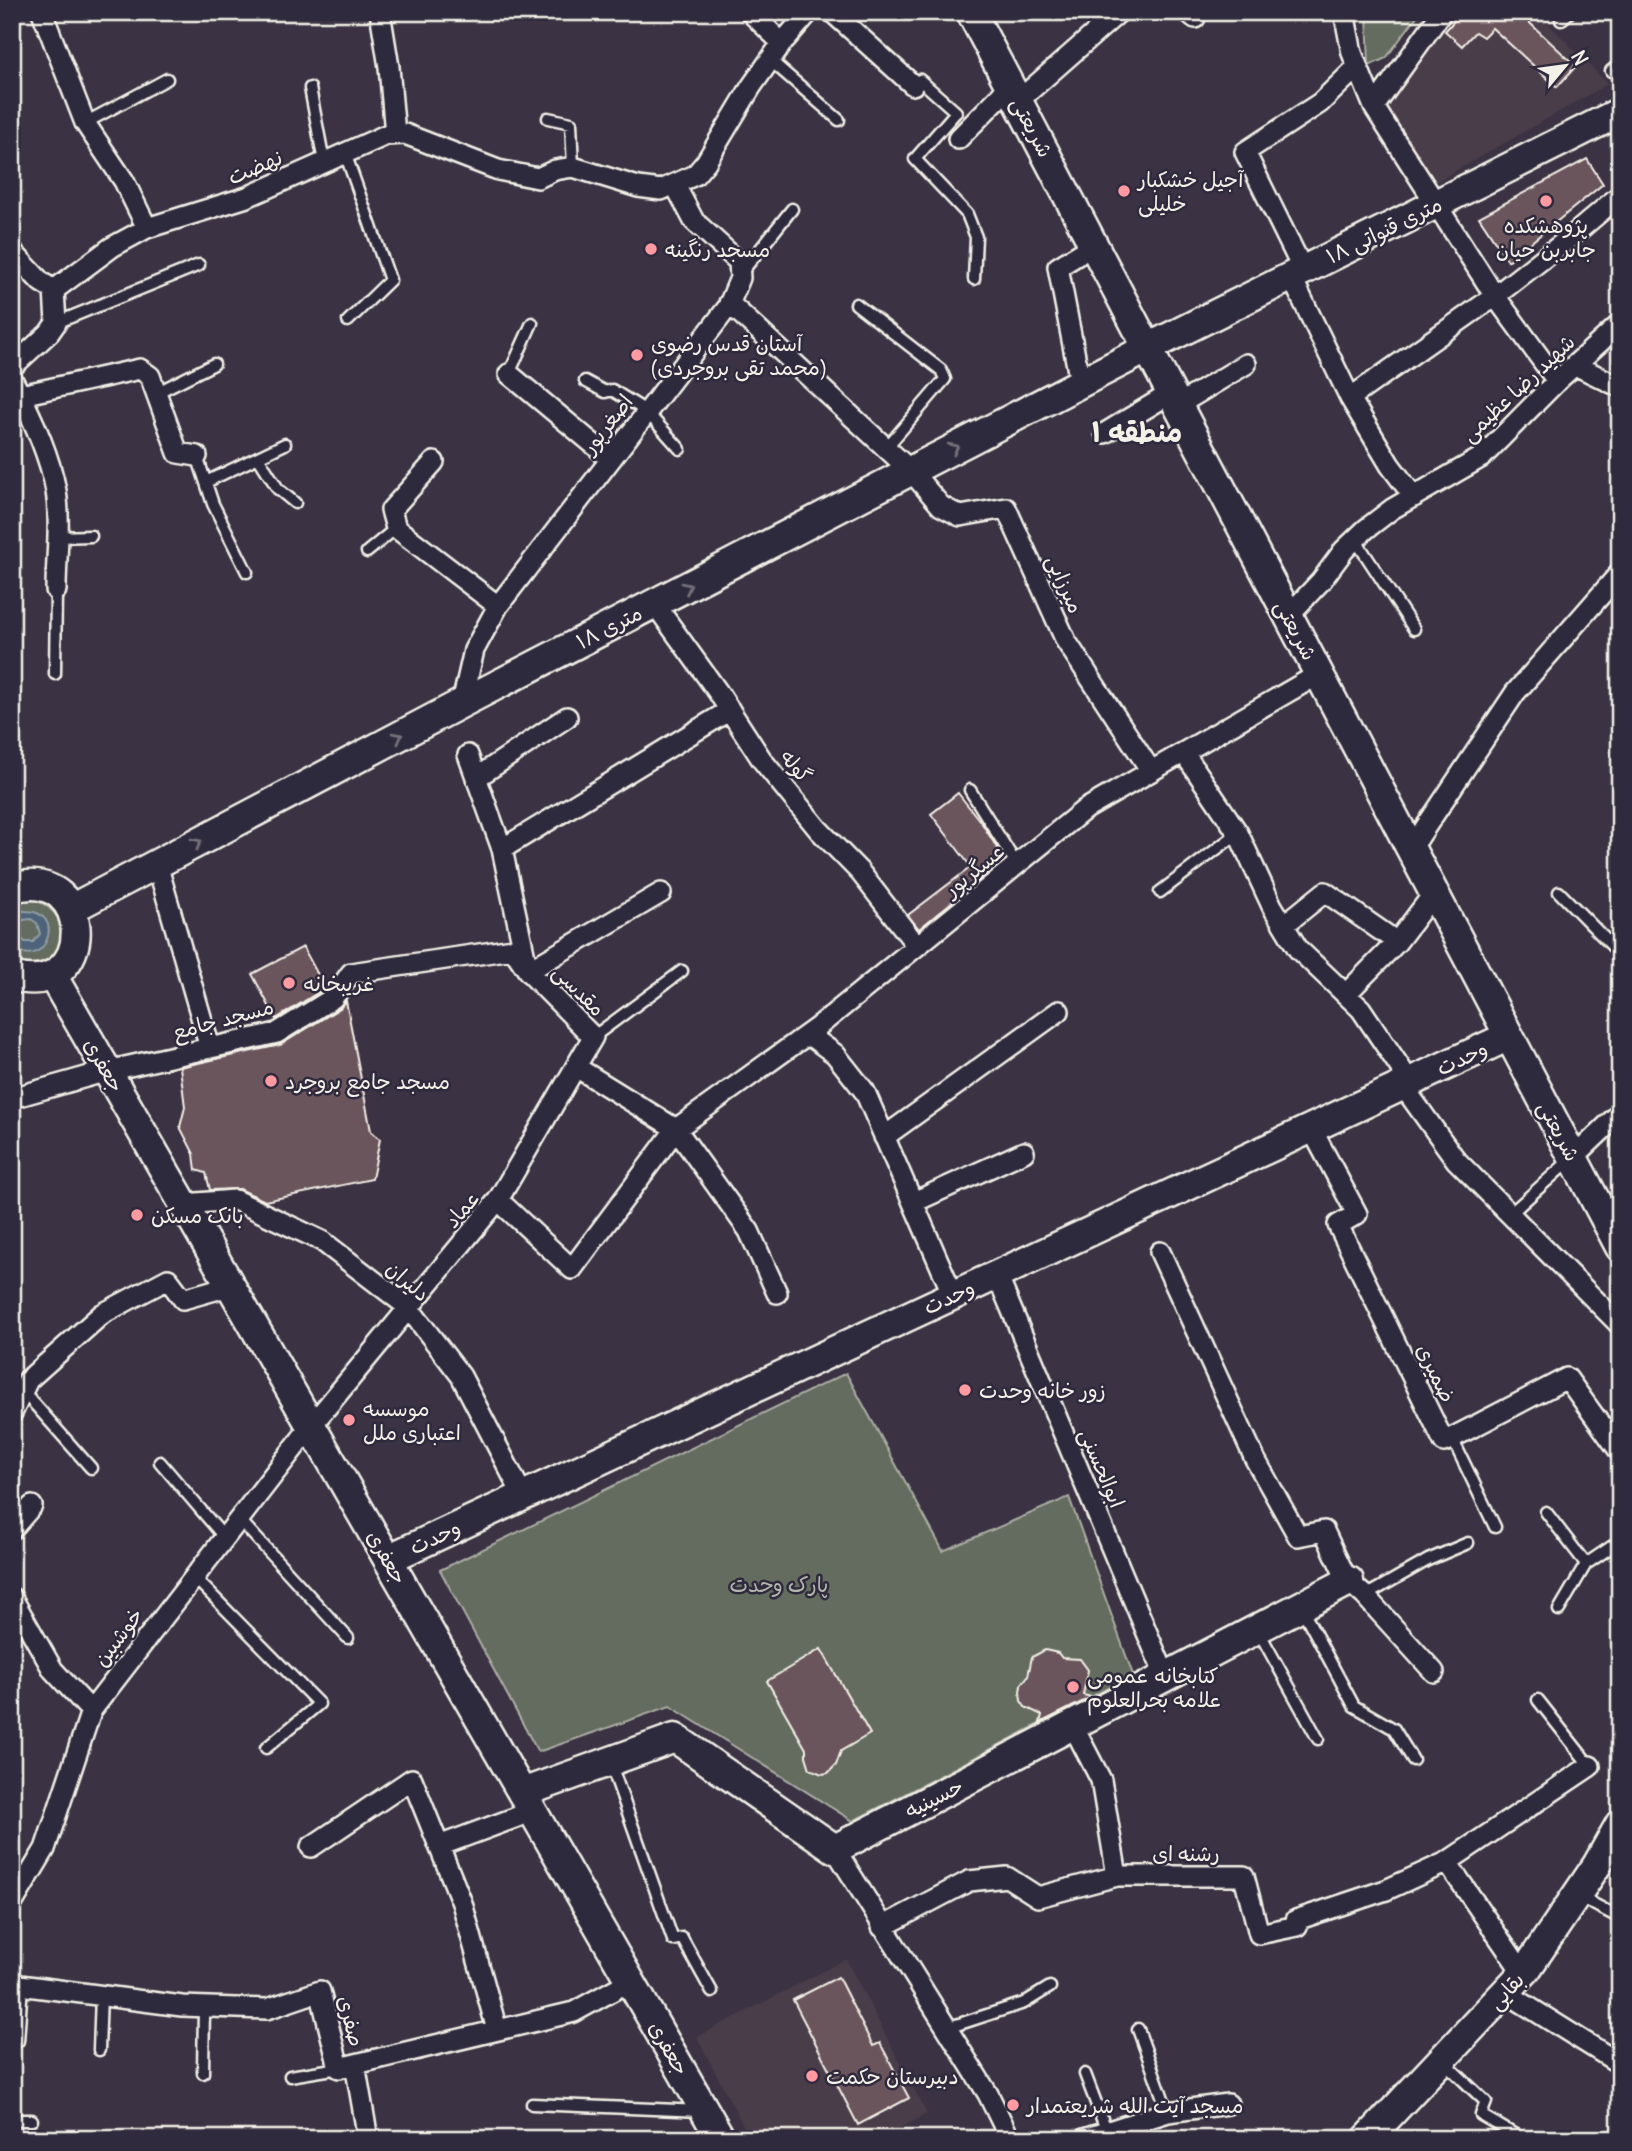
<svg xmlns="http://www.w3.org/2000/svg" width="1632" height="2151" font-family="Delius,'Playpen Sans Arabic',sans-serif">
<rect width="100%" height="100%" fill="#3b3243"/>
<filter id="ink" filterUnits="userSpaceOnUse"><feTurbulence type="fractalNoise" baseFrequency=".0143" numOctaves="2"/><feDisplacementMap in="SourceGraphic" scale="14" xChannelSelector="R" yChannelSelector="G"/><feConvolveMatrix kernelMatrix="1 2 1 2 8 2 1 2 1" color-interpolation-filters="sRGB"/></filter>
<g filter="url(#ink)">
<path fill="#493c4a" d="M1454,12H1537L1608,84L1436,182L1382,107Z
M846,1959L927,2114L880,2139H750L697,2037Z"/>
<path fill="#646c5f" stroke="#acaea4" stroke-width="2" d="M1367,12H1420L1386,58L1369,66Z
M35,900C84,918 60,981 12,961V905L24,901Z
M846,1373L943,1551L1069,1497L1133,1675L853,1821L670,1706L538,1752L440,1570Z"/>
<path fill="#4e6479" stroke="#909ca5" stroke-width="2" fill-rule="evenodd" d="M23,911C70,909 44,976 12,946V918ZM31,919L37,923L40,934L33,942H25L17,934V926L23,920Z"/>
<path fill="#6b545b" stroke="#f4f1e8" stroke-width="2" d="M1462,12H1518L1576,66L1557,87L1492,28L1483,37L1475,32L1462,46L1445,31Z
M1587,159L1603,184L1508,261L1479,217Z
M958,793L983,825L1004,859L919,929L908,915L971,867L931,814Z
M303,947L325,988L276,1019L252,974Z
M346,1001L371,1131L380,1139L372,1179L265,1201L240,1189L210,1190L206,1173L196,1170L194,1154L180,1127L185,1107L180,1067L280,1045L340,1008Z
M821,1649L870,1734L841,1751L836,1765L828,1773L822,1774L810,1769L806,1756V1749L767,1681Z
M1045,1650L1058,1653L1062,1658L1080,1659L1088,1670L1083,1695L1092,1697L1040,1723L1042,1715L1025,1707L1021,1701L1020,1692L1021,1685L1028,1676L1032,1657Z
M838,1977L873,2046L880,2043L909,2098L858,2125L793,2000Z"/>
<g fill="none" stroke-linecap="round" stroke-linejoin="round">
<g stroke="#f4f1e8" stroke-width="15">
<path id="lane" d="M1561,20L1570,12
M770,60L839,120
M1611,71L1620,64
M914,84L920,80L956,112L915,159L967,214L976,237L974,279
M310,88L324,162
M548,118L571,123L573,167
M85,123L167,79
M345,153L390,280L348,321
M742,272L792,209
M856,304L941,370L945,379L886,448
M56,323L199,265
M509,374L532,323
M585,381L605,392L612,390L646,411L680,449
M156,393L214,364
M197,456L213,504L247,572
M258,457L278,489L295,503
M206,482L285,444
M57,537L91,536
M1355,539L1414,629
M367,552L396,528
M55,674L56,590
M970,790L1017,865
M1160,892L1238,833
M1559,892L1620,954
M593,1037L682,971
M1510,1214L1570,1160
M23,1391L91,1468
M1452,1438L1495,1527
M160,1462L224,1537
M1546,1512L1586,1564
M238,1518L348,1638
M194,1577L319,1704L266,1748
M1365,1596L1428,1560L1468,1543
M1301,1607L1354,1706L1394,1729L1413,1760
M1559,1610L1586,1564L1620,1541
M1259,1632L1318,1739
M1538,1700L1590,1766
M610,1762L673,1940L682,1938L712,1992
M1580,1897L1620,1918
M947,2028L1024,2003L1050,1987
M1138,2029L1168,2112
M18,2041L22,1985
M99,2050L101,1995
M1444,2062L1486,2102L1481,2115L1522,2139
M203,2073L204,2007
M1085,2074L1107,2132
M290,2076L339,2068
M532,2104L702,2111
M12,2120H32"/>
</g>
<g stroke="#f4f1e8" stroke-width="24">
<path id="street" d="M42,12L85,123L124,181L147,228
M380,12L389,67L395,134
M750,12L782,43
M832,12L913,85
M1188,12L1195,18
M1344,12L1352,53L1374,107L1495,296L1557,381
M1018,101L1119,12
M1374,107L1442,12
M958,139L1010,86
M12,251L41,282L54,290
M1303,270L1245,152L1320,103L1357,67
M1291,276L1350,398L1390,465L1414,497
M729,303L911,471L941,506L960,516L1006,508L1066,641L1151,771
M1575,365L1620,387
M12,367L49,333L56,323L54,290L112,247L147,228L247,197L386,135L405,134L498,170L538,178L555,170L573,167L638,187L661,190L695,175L706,162L751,87L782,43L809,12
M509,374L610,458
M12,379C31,414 49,452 56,491C61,523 56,558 56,590
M1080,382L1058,267L1094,245
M21,395L140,369L150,376L178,453L197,456
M1350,398L1495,296L1572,236L1620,195
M1178,405L1246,364
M1105,433L1171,393
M434,462L391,510L396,528L498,606
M654,603L718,692L762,760L818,829L860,872L917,946
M1288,616L1321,581L1344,550L1366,529L1392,509L1482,457L1557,381L1620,324
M462,703L474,650L498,606L728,307L740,278L739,262L694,221L675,185
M1184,753L1238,833L1272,906L1298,949L1361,1009L1410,1082
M468,755L502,849L528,971L593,1037L498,1200
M476,778L567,717
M502,849L730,710
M1411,849L1515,693L1620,573
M157,864L210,1048
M1284,925L1325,892L1397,942
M1346,994L1397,942L1434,893
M806,1036L813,1038L835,1054L865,1092L953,1295
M576,1067L676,1129L749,1231L777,1293
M1403,1086L1456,1160L1620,1325
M12,1098L107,1071L277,1033L333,998L351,973L513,949L528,971L661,893
M1311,1128L1357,1214L1338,1225L1444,1442L1567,1378L1620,1452
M884,1137L1059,1011
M1573,1158L1620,1113
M914,1202L1024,1152
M184,1204L235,1200L322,1241L408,1307L461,1376L523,1496
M1160,1252L1255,1459L1298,1536L1324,1531L1347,1580L1365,1596L1434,1672
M997,1275L1166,1678
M12,1413L28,1380L102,1314L168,1279L183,1299L229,1286
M12,1529L32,1506
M12,1598L53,1670L91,1711
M1073,1726L1101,1780L1117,1876
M439,1846L533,1811
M311,1847L412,1779L462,1903L497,2030
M835,1849L988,2094L1010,2139
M1447,1862L1523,1973
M12,1904L45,1849L91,1711L311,1426L498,1200L572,1269L676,1129L815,1029L1084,810L1319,674
M882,1927L969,1881L1007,1877L1038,1897L1117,1876H1244L1259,1934L1297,1926L1296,1920L1386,1890L1447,1862L1590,1766
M12,1984L182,2006L267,2009L320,1991L339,2068L574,2012L630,1981
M1505,1992L1620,2064
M355,2064L368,2139
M1084,2139L1168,2112L1228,2104"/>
</g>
<g stroke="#f4f1e8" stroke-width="33">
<path id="secondary" d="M971,12L1620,1247
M12,888C97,863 97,1002 12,976
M71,909L462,703L1148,348L1620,112
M52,975L721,2139
M388,1559L1509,1036
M522,1793L675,1738L835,1849L1349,1581
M1367,2139L1526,1970L1597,1865L1620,1824"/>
</g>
<use href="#lane" stroke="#2f2a3d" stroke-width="10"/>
<use href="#street" stroke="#2f2a3d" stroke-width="19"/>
<use href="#secondary" stroke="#2f2a3d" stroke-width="28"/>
</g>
<defs><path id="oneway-chevron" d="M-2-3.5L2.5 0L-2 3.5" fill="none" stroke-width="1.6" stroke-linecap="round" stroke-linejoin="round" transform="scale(1.75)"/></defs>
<g stroke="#747079">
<use href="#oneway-chevron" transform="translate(954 448) rotate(-27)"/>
<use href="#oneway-chevron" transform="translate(687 587) rotate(-27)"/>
<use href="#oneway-chevron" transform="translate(398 737) rotate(-28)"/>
<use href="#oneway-chevron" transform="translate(197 843) rotate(-28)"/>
</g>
</g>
<g fill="#ff9aa2" stroke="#2f2a3d" stroke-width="2.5">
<circle cx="1124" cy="191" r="7"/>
<circle cx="1546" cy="201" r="7"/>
<circle cx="651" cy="249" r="7"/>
<circle cx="637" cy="355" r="7"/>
<circle cx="289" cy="983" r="7"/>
<circle cx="271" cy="1081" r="7"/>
<circle cx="137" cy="1215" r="7"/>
<circle cx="965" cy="1390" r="7"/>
<circle cx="349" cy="1420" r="7"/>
<circle cx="1073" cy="1687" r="7"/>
<circle cx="812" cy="2076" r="7"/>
<circle cx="1013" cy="2105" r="7"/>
</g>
<g text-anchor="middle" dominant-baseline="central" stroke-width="5" stroke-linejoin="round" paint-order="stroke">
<g font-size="21" fill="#f4f1e8" stroke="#2f2a3d">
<text transform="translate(1032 127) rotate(62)">شریعتی</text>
<text transform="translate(255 167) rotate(-23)">نهضت</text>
<text transform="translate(1384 230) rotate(-26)">۱۸ متری قنواتی</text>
<text transform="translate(1518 388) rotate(-43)">شهید رضا عظیمی</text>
<text transform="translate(607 424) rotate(-52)">اصغرپور</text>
<text transform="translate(1065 584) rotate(66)">میرزایی</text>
<text transform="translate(609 627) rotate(-27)">۱۸ متری</text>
<text transform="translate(1296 630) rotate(62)">شریعتی</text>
<text transform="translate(796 766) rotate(51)">گوله</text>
<text transform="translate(974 870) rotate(-39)">عسگرپور</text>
<text transform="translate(579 990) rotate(45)">مقدسی</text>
<text transform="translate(223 1019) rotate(-15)">مسجد جامع</text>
<text transform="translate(1462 1058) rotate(-25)">وحدت</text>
<text transform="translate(104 1065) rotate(60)">جعفری</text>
<text transform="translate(1559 1131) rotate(62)">شریعتی</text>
<text transform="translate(462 1209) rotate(-49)">عماد</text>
<text transform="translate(408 1281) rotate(41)">دلیران</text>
<text transform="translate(949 1297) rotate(-25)">وحدت</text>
<text transform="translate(1436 1373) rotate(64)">ضمیری</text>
<text transform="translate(1102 1468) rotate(67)">ابوالحسنی</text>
<text transform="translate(435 1537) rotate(-25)">وحدت</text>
<text transform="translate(387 1557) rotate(60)">جعفری</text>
<text transform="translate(118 1637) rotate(-53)">خوشبین</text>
<text transform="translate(934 1798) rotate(-27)">حسینیه</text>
<text x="1186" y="1853">رشنه ای</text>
<text transform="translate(1506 1991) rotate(-47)">بقایی</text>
<text transform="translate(351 2021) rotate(76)">صفری</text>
<text transform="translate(669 2048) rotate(60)">جعفری</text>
</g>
<g font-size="21" fill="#f4f1e8" stroke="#2f2a3d" text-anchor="start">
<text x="1138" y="179">آجیل خشکبار<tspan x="1138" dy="24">خلیلی</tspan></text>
<text x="1546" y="225" text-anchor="middle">پژوهشکده<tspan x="1546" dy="24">جابربن حیان</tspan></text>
<text x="665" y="249">مسجد رنگینه</text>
<text x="651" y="343">آستان قدس رضوی<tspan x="651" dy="24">(محمد تقی بروجردی)</tspan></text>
<text x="303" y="983">غریبخانه</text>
<text x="285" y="1081">مسجد جامع بروجرد</text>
<text x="151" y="1215">بانک مسکن</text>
<text x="979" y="1390">زور خانه وحدت</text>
<text x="363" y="1408">موسسه<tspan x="363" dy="24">اعتباری ملل</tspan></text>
<text x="1087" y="1675">کتابخانه عمومی<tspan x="1087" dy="24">علامه بحرالعلوم</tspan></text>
<text x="826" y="2076">دبیرستان حکمت</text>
<text x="1027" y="2105">مسجد آیت الله شریعتمدار</text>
</g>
<g font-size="21" fill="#b3b5aa" stroke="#2f2a3d">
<text x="779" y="1584">پارک وحدت</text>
</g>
<g font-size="28" font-weight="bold" fill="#f4f1e8" stroke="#2f2a3d">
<text x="1137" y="432">منطقه ۱</text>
</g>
</g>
<rect width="1632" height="2151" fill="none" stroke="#2f2a3d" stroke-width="42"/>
<rect x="21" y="21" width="1590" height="2109" fill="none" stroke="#f4f1e8" stroke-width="2.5" filter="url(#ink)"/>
<g transform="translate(1565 66) rotate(61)" stroke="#2f2a3d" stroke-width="5" paint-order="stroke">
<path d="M0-5L12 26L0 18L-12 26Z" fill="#f4f1e8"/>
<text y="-10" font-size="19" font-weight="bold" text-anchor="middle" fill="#f4f1e8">N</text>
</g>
</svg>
